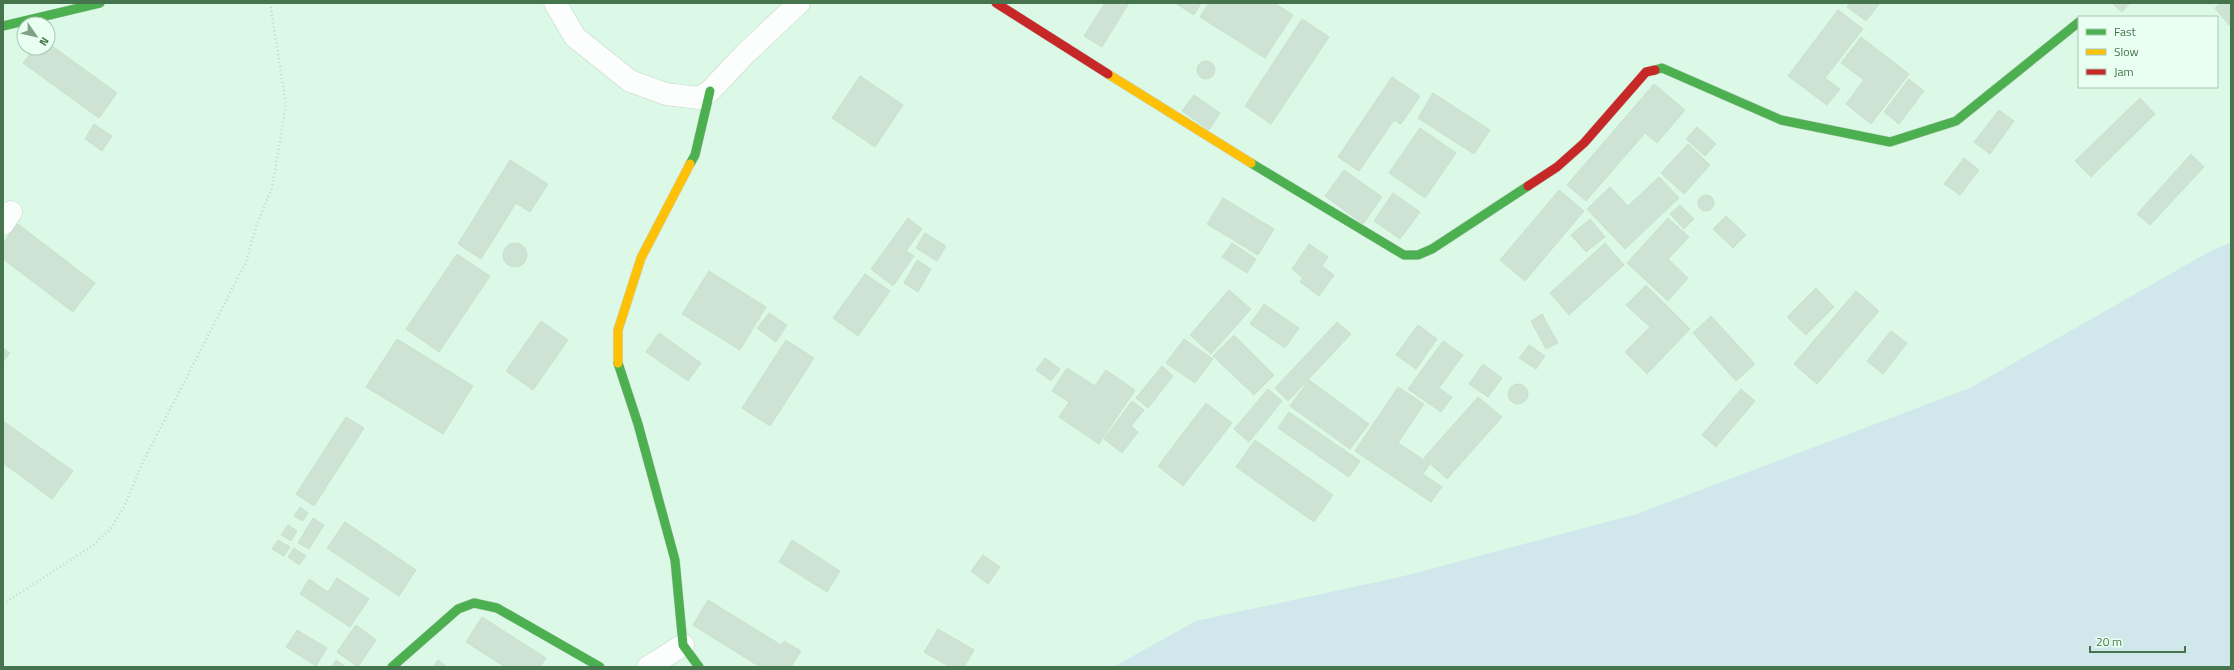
<svg xmlns="http://www.w3.org/2000/svg" width="2234" height="670" font-family="'Titillium Web',sans-serif">
<rect width="100%" height="100%" fill="#e6f7ed"/>
<path fill="#dcf9e7" fill-rule="evenodd" d="M3,3H2231V667H3ZM2079,17H2217V87H2079ZM24,24H48V48H24Z"/>
<path fill="#d0e7ec" d="M2231,242V667H1113L1196,621L1400,577L1637,514L1970,388L2209,252Z"/>
<path fill="#cee3d3" stroke="#c9e0cf" d="M1105,3H1129L1102,47L1084,36Z
M1175,3H1201L1194,15Z
M1209,3H1274L1293,15L1265,58L1200,17Z
M1850,3H1880L1866,21L1847,7Z
M2112,3H2130L2122,12Z
M2221,3H2231V23L2229,25L2215,8Z
M1838,10L1863,29L1825,78L1840,89L1827,105L1788,76Z
M1302,19L1329,37L1271,124L1245,106Z
M1861,37L1909,74L1871,124L1846,104L1864,80L1841,63Z
M48,43L117,93L99,118L23,63L35,48H48Z
M1197 70a9 9 0 1 1 18 0a9 9 0 1 1-18 0Z
M860,76L903,105L875,147L832,118Z
M1392,77L1420,96L1401,124L1394,120L1359,171L1338,157Z
M1909,79L1924,91L1899,124L1884,112Z
M1654,84L1685,110L1657,143L1645,133L1586,201L1567,185Z
M1433,93L1490,130L1474,154L1418,118Z
M1194,95L1220,113L1209,130L1182,111Z
M2140,98L2155,114L2091,177L2075,161Z
M1999,110L2014,121L1990,154L1974,142Z
M94,124L112,136L102,151L85,139Z
M1697,127L1716,144L1705,156L1686,139Z
M1420,128L1456,153L1425,198L1389,173Z
M1688,144L1710,165L1684,194L1661,173Z
M2191,154L2204,167L2150,225L2137,214Z
M1964,158L1979,170L1960,195L1944,184Z
M510,160L548,184L530,212L516,203L481,259L458,244Z
M1344,170L1382,197L1363,224L1325,196Z
M1659,177L1679,198L1625,249L1587,209L1610,187L1628,206Z
M1559,190L1584,211L1525,281L1500,260Z
M1393,193L1420,212L1400,239L1374,221Z
M1698 203a8 8 0 1 1 16 0a8 8 0 1 1-16 0Z
M1223,198L1274,229L1258,255L1207,224Z
M1680,205L1694,219L1684,229L1670,214Z
M1726,216L1746,235L1733,248L1713,229Z
M908,218L922,229L906,251L914,256L893,286L871,269Z
M1668,218L1689,237L1668,259L1688,278L1668,301L1627,263Z
M1590,219L1605,237L1586,252L1571,235Z
M18,224L95,283L73,312L3,259V243Z
M925,233L946,246L937,261L916,248Z
M1232,243L1256,259L1247,273L1222,257Z
M1605,243L1624,265L1569,315L1550,293Z
M503 255a12 12 0 1 1 24 0a12 12 0 1 1-24 0Z
M1309,244L1328,257L1322,266L1334,275L1319,296L1300,282L1303,278L1292,269Z
M457,254L490,276L439,352L406,329Z
M917,260L931,269L918,292L904,283Z
M709,271L766,307L740,350L682,314Z
M865,274L890,291L858,336L833,318Z
M1646,285L1690,329L1647,374L1625,352L1650,327L1626,305Z
M1816,288L1834,307L1806,335L1787,317Z
M1229,290L1251,309L1211,354L1190,335Z
M1856,291L1879,311L1817,384L1794,364Z
M1264,304L1299,328L1285,348L1250,324Z
M769,313L787,325L776,342L757,328Z
M1542,314L1558,343L1546,349L1531,321Z
M1711,316L1755,364L1736,381L1693,333Z
M541,321L568,340L533,390L506,371Z
M1337,322L1351,334L1288,401L1275,388Z
M1418,325L1437,339L1416,369L1396,355Z
M1891,331L1907,343L1883,374L1867,361Z
M659,333L701,363L688,381L646,352Z
M1234,335L1274,375L1254,395L1213,356Z
M397,339L473,386L443,434L366,387Z
M1184,339L1213,359L1195,383L1166,363Z
M786,340L814,358L770,426L742,408Z
M1443,341L1463,355L1439,388L1452,397L1441,412L1408,389Z
M1529,345L1545,356L1536,369L1519,358Z
M3,348L10,353L3,362Z
M1045,358L1060,369L1051,381L1036,370Z
M1483,364L1502,378L1488,397L1469,384Z
M1162,366L1173,376L1148,408L1136,398Z
M1067,368L1095,386L1106,370L1135,390L1099,444L1059,417L1069,402L1052,391Z
M1309,380L1369,424L1350,449L1290,406Z
M1508 394a10 10 0 1 1 20 0a10 10 0 1 1-20 0Z
M1398,387L1424,404L1398,443L1430,464L1423,474L1442,487L1431,502L1355,451Z
M1268,389L1282,401L1249,442L1234,429Z
M1741,389L1755,401L1716,447L1702,435Z
M1478,397L1502,417L1447,479L1424,458Z
M1132,401L1144,410L1131,426L1138,432L1122,453L1104,439Z
M1206,403L1232,423L1183,486L1158,466Z
M1289,412L1360,461L1349,477L1278,428Z
M346,417L364,428L314,506L296,494Z
M3,421L73,471L52,499L3,463Z
M1255,440L1333,495L1314,522L1236,467Z
M300,507L308,513L303,521L294,516Z
M313,518L324,525L309,549L298,543Z
M345,522L416,570L399,596L327,548Z
M288,525L297,531L291,541L281,535Z
M278,540L290,547L284,556L272,549Z
M792,540L840,571L827,592L779,562Z
M294,548L306,556L299,565L288,557Z
M983,555L1000,567L988,584L971,571Z
M337,578L369,599L350,627L300,594L309,579L328,592Z
M708,600L781,645L784,641L801,651L791,667H760L693,625Z
M482,617L546,658L540,667H505L466,642Z
M356,625L376,640L358,667L337,652Z
M938,629L974,650L964,667H950L924,652Z
M297,630L327,648L316,666L286,647Z
M336,660L346,667H332Z
M438,660L447,667H433Z"/>
<g fill="none" stroke-linecap="round" stroke-linejoin="round">
<g stroke="#c2d6c7" stroke-width="23">
<path id="street" d="M555,3L575,37L630,81L666,94L699,98L710,91L746,53L799,3
M3,224L11,212
M648,667L683,645"/>
</g>
<g stroke="#c3d7c8" stroke-width="10">
<path id="fast" d="M3,26L100,3
M1655,70L1662,68L1781,120L1890,142L1956,121L2079,22
M1251,163L1404,255H1418L1432,249L1528,186
M690,164L695,155L710,91
M618,363L638,424L675,560L683,645L699,667
M392,667L458,609L474,603L497,608L600,667"/>
</g>
<g stroke="#c3d7c8" stroke-width="10">
<path id="slow" d="M1108,74L1251,163
M618,363V330L641,258L690,164"/>
</g>
<g stroke="#c3d7c8" stroke-width="10">
<path id="jam" d="M996,3L1108,74
M1528,186L1557,167L1584,143L1646,72L1655,70"/>
</g>
<path stroke="#c6d6c9" stroke-width="2.5" stroke-dasharray="1 3" stroke-linecap="butt" d="M3,604L92,546L111,528L124,507L142,464L246,262L257,224L272,188L286,105L270,3"/>
<use href="#street" stroke="#fbfefc" stroke-width="22"/>
<use href="#fast" stroke="#4caf50" stroke-width="9"/>
<use href="#slow" stroke="#ffc107" stroke-width="9"/>
<use href="#jam" stroke="#c62828" stroke-width="9"/>
</g>
<rect width="2234" height="670" fill="none" stroke="#46754d" stroke-width="8"/>
<rect x="2078" y="16" width="140" height="72" fill="#e8fff1" stroke="#a7c8af"/>
<rect x="2086" y="29" width="20" height="6" fill="#4caf50" stroke="#a7c8af"/>
<text x="2114" y="36" font-size="12" fill="#46754d">Fast</text>
<rect x="2086" y="49" width="20" height="6" fill="#ffc107" stroke="#a7c8af"/>
<text x="2114" y="56" font-size="12" fill="#46754d">Slow</text>
<rect x="2086" y="69" width="20" height="6" fill="#c62828" stroke="#a7c8af"/>
<text x="2114" y="76" font-size="12" fill="#46754d">Jam</text>
<g transform="translate(36 36) rotate(124)"><circle r="19" fill="#e8fff1" stroke="#a7c8af"/>
<path d="M0-3L7 15L0 10L-7 15Z" fill="#7ea285"/>
<text y="-6" font-size="11" font-weight="bold" text-anchor="middle" fill="#46754d">N</text>
</g>
<path d="M2090 646v6h95v-6" fill="none" stroke="#46754d" stroke-width="2"/>
<text x="2096" y="646" font-size="12" fill="#46754d" stroke="#e8fff1" stroke-width="3" paint-order="stroke">20 m</text>
</svg>
